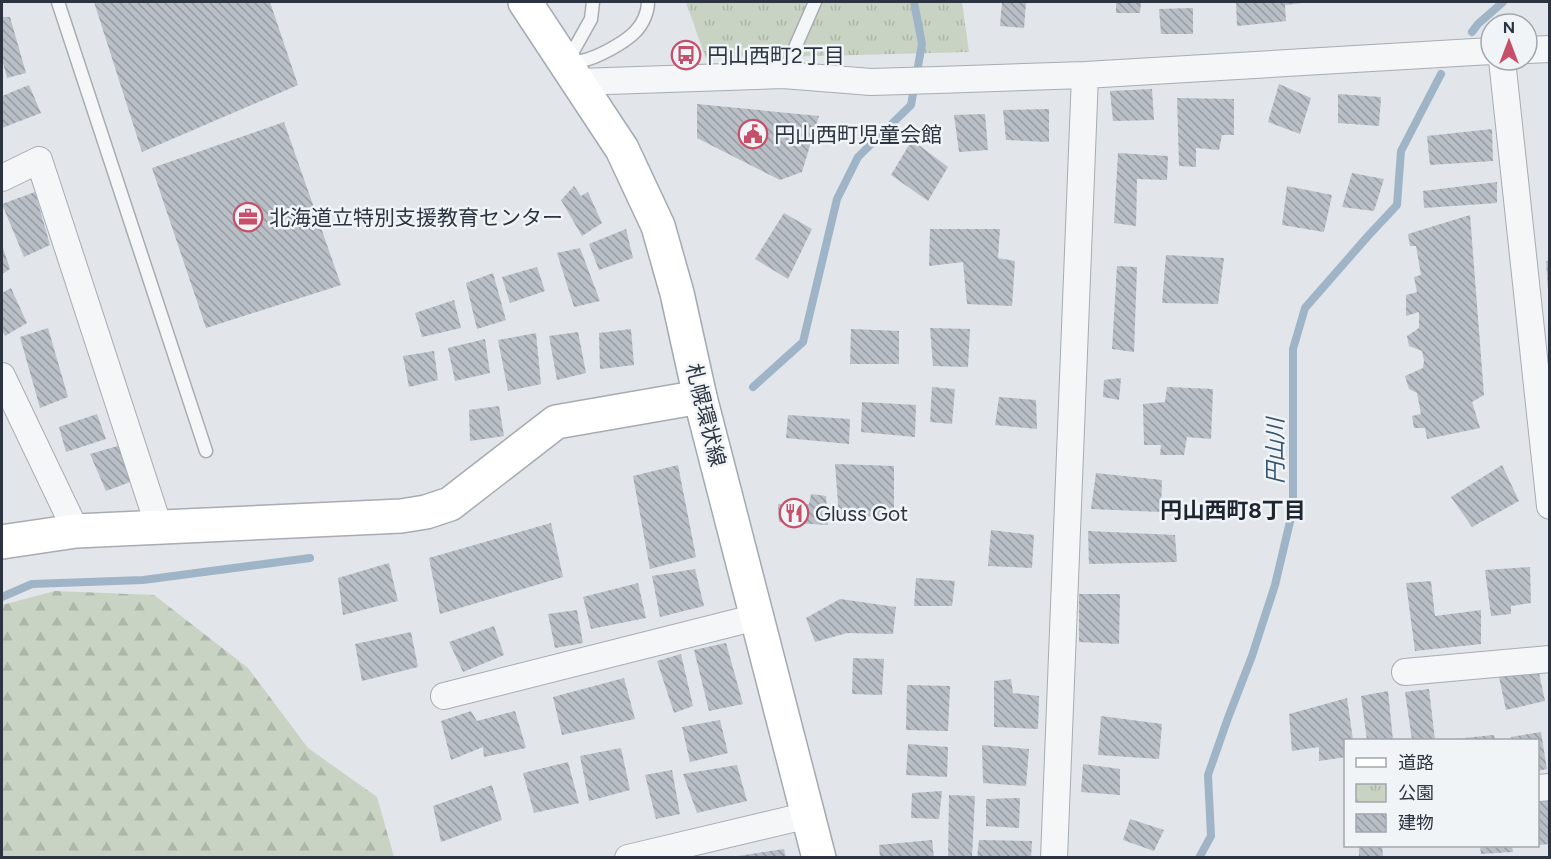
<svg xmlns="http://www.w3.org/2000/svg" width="1551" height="859" font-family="Figtree,'Noto Sans JP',sans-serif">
<defs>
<pattern id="forest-firs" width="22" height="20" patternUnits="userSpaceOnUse" patternTransform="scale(1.5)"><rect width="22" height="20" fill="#c8d3c3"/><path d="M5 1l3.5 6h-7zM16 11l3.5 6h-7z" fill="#acb6a9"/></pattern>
<pattern id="park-tufts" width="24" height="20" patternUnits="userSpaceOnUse" patternTransform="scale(1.5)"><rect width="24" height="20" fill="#c8d3c3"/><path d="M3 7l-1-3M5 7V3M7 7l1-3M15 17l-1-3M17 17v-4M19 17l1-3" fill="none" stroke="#acb6a9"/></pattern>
<pattern id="building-back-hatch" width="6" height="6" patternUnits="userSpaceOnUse" patternTransform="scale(1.5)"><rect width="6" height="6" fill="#b9bfc6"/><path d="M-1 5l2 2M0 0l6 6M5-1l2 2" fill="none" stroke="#979ca2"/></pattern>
</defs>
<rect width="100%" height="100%" fill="#e2e5e9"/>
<path fill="url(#forest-firs)" d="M55,591L154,595L248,668L308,748L377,797L394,857H2V605Z"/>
<path fill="url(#park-tufts)" d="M686,2H962L969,52L706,59Z"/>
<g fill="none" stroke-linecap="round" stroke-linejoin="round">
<path stroke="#9fb5c7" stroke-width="8" d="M1472,32L1478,24L1503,2
M753,387L803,342L837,199L858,157L911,105L922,44L914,2
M2,597L32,584L143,580L310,558
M1199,858L1211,836L1208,775L1228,718L1252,656L1275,585L1293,509V349L1305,308L1368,236L1397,205L1401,151L1441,74"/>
</g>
<path fill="url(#building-back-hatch)" d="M94,2H270L298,85L142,152Z
M1002,2H1026L1024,28L1000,26Z
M1116,2H1141L1140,13H1116Z
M1236,2H1301L1302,3L1285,5L1286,21L1237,26Z
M1193,8V34H1161L1159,9Z
M2,17H10L26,73L7,78L2,59Z
M1279,84L1311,98L1300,134L1268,122Z
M29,85L41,113L2,128V96Z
M1152,89L1154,120L1113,121L1110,91Z
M1338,94L1381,97L1379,126L1338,123Z
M1177,98L1234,99V135H1222L1219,150L1196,148V167L1179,166Z
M697,104L819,116L802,172L780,180L697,138Z
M1049,109V142L1006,140L1003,110Z
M985,114L988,150L959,152L954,115Z
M284,122L341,285L206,328L152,168Z
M1492,129L1493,161L1430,165L1427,136Z
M912,140L948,167L928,201L891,175Z
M1118,153L1168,156L1167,180L1137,179L1136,226L1114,223Z
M1352,173L1384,179L1374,211L1342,207Z
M1497,182V203L1424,208L1423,191Z
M574,186L581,196L588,192L602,223L582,236L561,200Z
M1287,186L1332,195L1324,232L1282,225Z
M35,192L50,245L24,257L2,204Z
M784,213L812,229L788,279L755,259Z
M1470,215L1484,395L1472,402L1480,428L1427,439L1425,428H1414L1412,416L1421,414L1417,393L1409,389L1405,376L1423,368L1424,361L1422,351L1409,346L1407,336L1419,328V312L1406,316V295L1417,292L1414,277L1421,275L1416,246H1410L1408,234Z
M626,229L633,258L599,270L589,244Z
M930,229H1000L998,258L1015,261L1012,306L967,304L963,262L929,266Z
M2,245L10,269L2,274Z
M580,248L600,301L574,307L557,253Z
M1166,255L1224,258L1218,304L1162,303Z
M1546,261H1550V290H1548Z
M1117,266L1137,267L1134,352L1112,349Z
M537,267L545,291L510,303L502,277Z
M493,273L506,320L477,329L466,283Z
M11,288L27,323L5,336L2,329V293Z
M454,300L461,328L422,337L415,313Z
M48,328L68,397L40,408L20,337Z
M930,328L970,329L968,367L933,366Z
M631,329L634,365L600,369L599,333Z
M851,329L899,331V364H850Z
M578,332L586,373L557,380L549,336Z
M536,333L541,384L508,391L498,340Z
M485,339L490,373L455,381L448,348Z
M434,351L438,380L409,387L403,356Z
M1121,378L1119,400L1103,397L1104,380Z
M932,387L955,389L952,424L930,422Z
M1167,387L1213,389L1211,439L1187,437L1184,455H1160L1161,445H1144L1143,404L1165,402Z
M999,397L1036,400L1037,429L995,425Z
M862,402L916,405L915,437L861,432Z
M499,406L504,436L470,441L469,410Z
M97,414L106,439L66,452L59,427Z
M788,415L850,419L849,444L786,438Z
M121,445L133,481L106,491L90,454Z
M835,464L894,466V517L839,516Z
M678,465L696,557L650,569L633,476Z
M1502,465L1519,501L1472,527L1451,497Z
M1096,473L1162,480L1161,512L1091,509Z
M811,494L826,496L828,525L779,522L778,504H809Z
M551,523L563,577L440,614L429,558Z
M991,530L1034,535L1032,568L988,566Z
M1088,531L1175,535L1177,562L1089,564Z
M389,563L398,601L343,615L338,578Z
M1530,567L1531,603L1511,606V614L1491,616L1485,570Z
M695,569L704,606L660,617L652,576Z
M916,578L955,581L952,606H914Z
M1431,581L1435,616L1481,610V644L1415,651L1406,583Z
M638,583L646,618L591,629L583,597Z
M1079,594H1120L1119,644L1079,642Z
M840,599L896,607L893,634L847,633L815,642L806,618Z
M577,610L583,643L555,648L548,614Z
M494,626L504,655L463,672L449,642Z
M411,632L418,667L362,681L355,644Z
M726,643L743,704L709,711L694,650Z
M681,654L693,706L674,713L657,661Z
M853,658L884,659L882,695L852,694Z
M1538,668L1545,701L1506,710L1499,677Z
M624,678L635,719L562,735L553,697Z
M1011,679L1013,693L1039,696L1038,729L994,727V681Z
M907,685L950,686L948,731L906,730Z
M1429,689L1435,740H1412L1405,692Z
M1388,691L1393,740H1367L1361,696Z
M1347,698L1353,740H1346V757L1319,761V747L1292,751L1289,714Z
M471,711L477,721L515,711L526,748L484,757L483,747L451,760L441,721Z
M1101,716L1162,724L1159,759L1098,755Z
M720,720L728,753L690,762L682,727Z
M1541,732L1547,769L1538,771V740H1512L1511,737Z
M1494,735L1495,740H1454V739Z
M908,744L948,747L947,777L906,775Z
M982,745L1029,749L1026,786L983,783Z
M621,748L630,790L589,801L580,756Z
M568,762L579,803L534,813L523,773Z
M1083,764L1120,769V795L1081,792Z
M737,765L747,801L697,813L683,774Z
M672,770L680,814L656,819L645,775Z
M492,785L502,820L441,842L433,806Z
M942,791L939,819L911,818L912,793Z
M949,795L975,796L972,858H948Z
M1020,798L1019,828L986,826V799Z
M1550,800V844L1538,845V801Z
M1130,819L1164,830L1154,851L1123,840Z
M932,840L934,858H880L879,845Z
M979,840L1032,841L1031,858H977Z
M1359,846H1382L1383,856H1359Z
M1480,846H1512L1513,852L1481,854Z
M784,849L786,858H738V856Z"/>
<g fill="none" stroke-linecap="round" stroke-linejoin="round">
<g stroke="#a7acb3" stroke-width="15">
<path id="lane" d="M58,2L206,451
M567,62L591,19L593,2
M567,63C571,62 577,63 581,61C597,58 624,43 635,32C643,24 648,12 648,2
M783,75L815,2"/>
</g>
<g stroke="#a7acb3" stroke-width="28">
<path id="street" d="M1527,50L1550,49
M1502,60L1550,506
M578,82L783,75L871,82L938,80L1085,75L1491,51
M2,178L39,160L159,527
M2,376L76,531
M1405,672L1550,659
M444,696L757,617
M1538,788L1550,787
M628,858L809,815
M1054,858L1085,75"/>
</g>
<g stroke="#a7acb3" stroke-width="36">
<path id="secondary" d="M2,542L76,531L401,516L426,512L450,504L556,422L700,397"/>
</g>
<g stroke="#a2aab4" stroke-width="36">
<path id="primary" d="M525,2L622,149L658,226L677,293L700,397L819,858"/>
</g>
<use href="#lane" stroke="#f4f6f8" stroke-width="12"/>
<use href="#street" stroke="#f4f6f8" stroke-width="26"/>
<use href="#secondary" stroke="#fff" stroke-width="33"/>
<use href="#primary" stroke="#fff" stroke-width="33"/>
</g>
<defs>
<g id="bus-ring" transform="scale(1.5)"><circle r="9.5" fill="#f1f4f7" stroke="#c64f69" stroke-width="1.5"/><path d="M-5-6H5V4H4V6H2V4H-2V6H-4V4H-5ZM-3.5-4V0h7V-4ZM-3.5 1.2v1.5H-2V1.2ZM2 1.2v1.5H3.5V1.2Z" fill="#c64f69"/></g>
<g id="civic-ring" transform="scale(1.5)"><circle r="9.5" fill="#f1f4f7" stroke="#c64f69" stroke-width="1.5"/><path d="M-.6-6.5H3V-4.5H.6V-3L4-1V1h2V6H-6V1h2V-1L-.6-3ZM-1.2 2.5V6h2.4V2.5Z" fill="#c64f69"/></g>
<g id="office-ring" transform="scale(1.5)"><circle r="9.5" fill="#f1f4f7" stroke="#c64f69" stroke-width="1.5"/><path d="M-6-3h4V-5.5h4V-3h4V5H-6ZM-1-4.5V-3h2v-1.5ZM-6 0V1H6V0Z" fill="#c64f69"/></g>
<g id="restaurant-ring" transform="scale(1.5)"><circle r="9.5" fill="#f1f4f7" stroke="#c64f69" stroke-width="1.5"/><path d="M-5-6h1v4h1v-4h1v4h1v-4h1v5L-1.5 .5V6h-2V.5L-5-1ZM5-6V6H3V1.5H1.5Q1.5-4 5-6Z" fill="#c64f69"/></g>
</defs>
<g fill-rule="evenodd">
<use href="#bus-ring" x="686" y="55"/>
<use href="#civic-ring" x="753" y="134"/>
<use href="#office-ring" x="248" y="217"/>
<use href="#restaurant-ring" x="794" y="513"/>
</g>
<g text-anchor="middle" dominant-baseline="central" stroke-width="5" stroke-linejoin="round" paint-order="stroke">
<g font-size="21" fill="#2b3440" stroke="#f1f4f7" text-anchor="start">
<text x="707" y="55">円山西町2丁目</text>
<text x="774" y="134">円山西町児童会館</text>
<text x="269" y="217">北海道立特別支援教育センター</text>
<text x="815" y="513">Gluss Got</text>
</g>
<g font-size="21" fill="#2b3440" stroke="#f1f4f7">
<text transform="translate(706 415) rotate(76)">札幌環状線</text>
</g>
<g font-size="22" font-style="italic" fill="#375572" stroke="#f1f4f7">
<text transform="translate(1275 451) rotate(-90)">円山川</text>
</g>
<g font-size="22" font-weight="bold" fill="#1d2531" stroke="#f1f4f7">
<text x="1233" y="510">円山西町8丁目</text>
</g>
</g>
<rect width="1551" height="859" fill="none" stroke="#2b3440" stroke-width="6"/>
<rect x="1344" y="739" width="195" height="108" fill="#f1f4f7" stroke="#a2a7ae" stroke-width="1.5"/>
<rect x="1356" y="758" width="30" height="9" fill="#ffffff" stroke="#a2a7ae" stroke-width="1.5"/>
<text x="1398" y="769" font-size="18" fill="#2b3440">道路</text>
<rect x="1356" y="784" width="30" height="18" fill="url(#park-tufts)" stroke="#a2a7ae" stroke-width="1.5"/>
<text x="1398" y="799" font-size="18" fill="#2b3440">公園</text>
<rect x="1356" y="814" width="30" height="18" fill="url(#building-back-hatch)" stroke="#a2a7ae" stroke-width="1.5"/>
<text x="1398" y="829" font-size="18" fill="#2b3440">建物</text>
<g transform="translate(1509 42)"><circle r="28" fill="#f1f4f7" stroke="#a2a7ae" stroke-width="1.5"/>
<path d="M0-4.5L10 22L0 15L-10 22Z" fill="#c64f69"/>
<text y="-9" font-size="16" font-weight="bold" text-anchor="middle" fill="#2b3440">N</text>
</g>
</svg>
